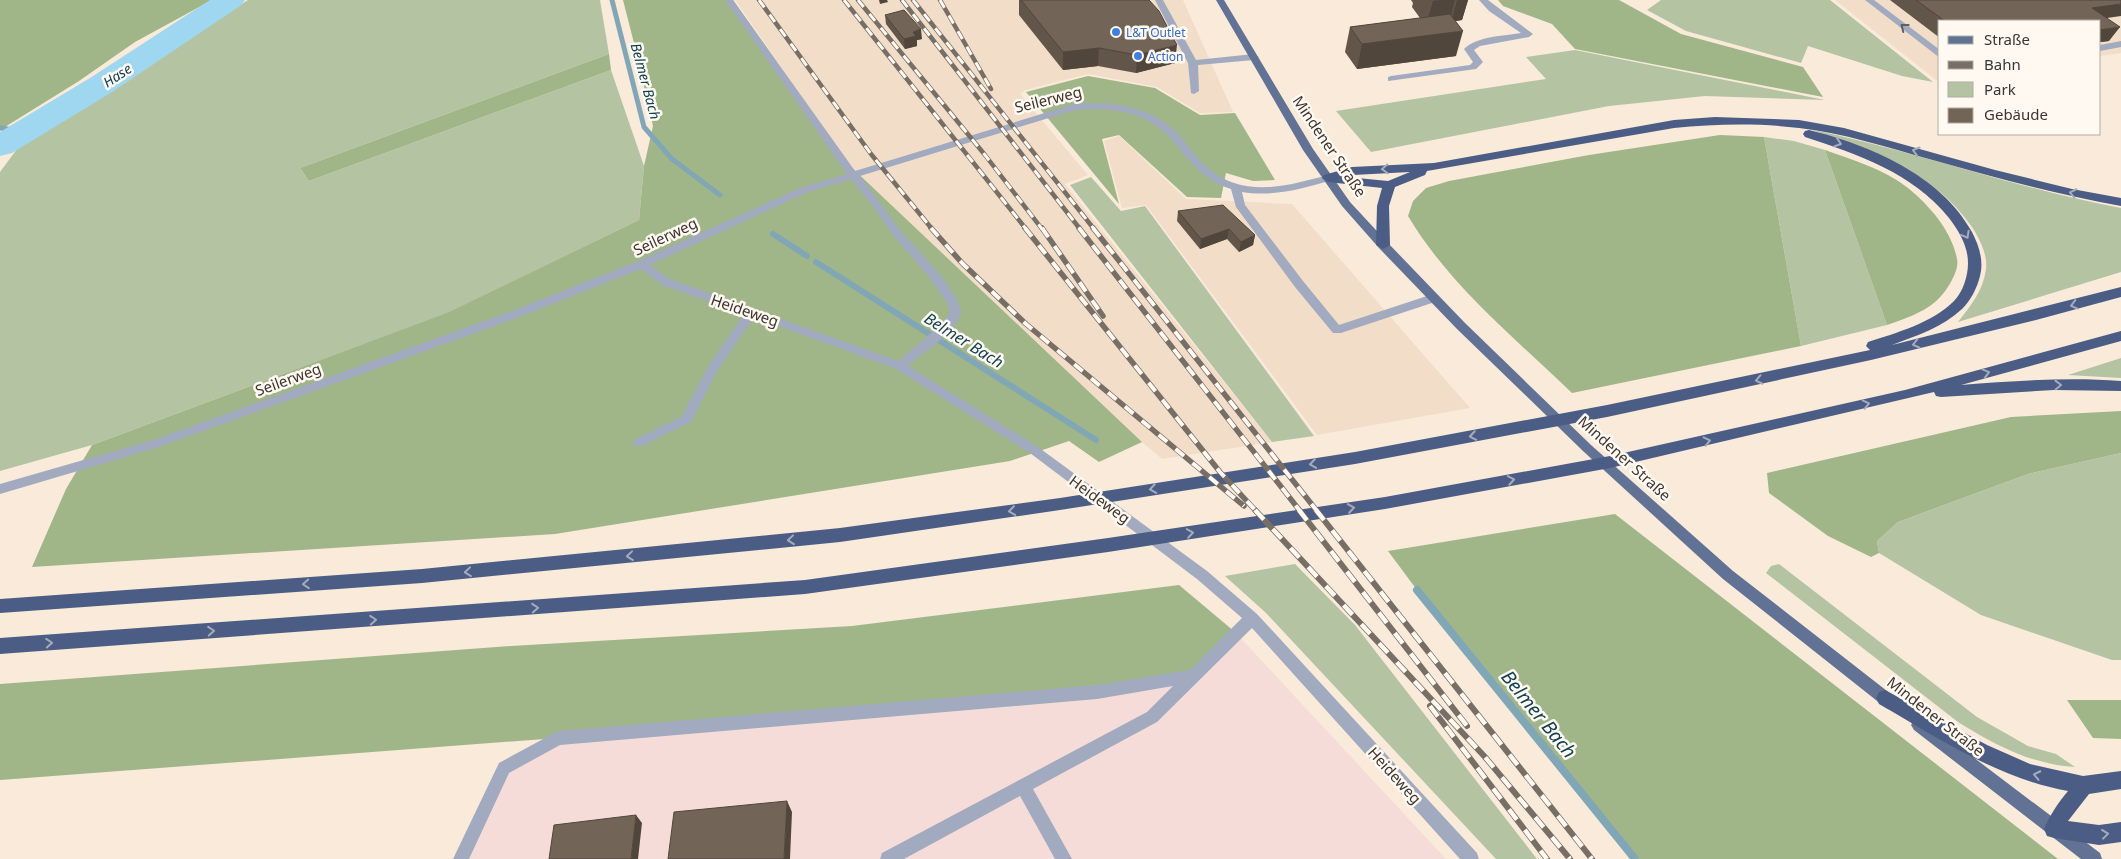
<svg xmlns="http://www.w3.org/2000/svg" width="2121" height="859" font-family="'Noto Sans',sans-serif">
<rect width="100%" height="100%" fill="#f9ead9"/>
<path fill="#f2dec8" d="M735,0H1183L1233,112L1200,113L1157,87L1088,74L1025,90L1020,94L1088,175L1065,184L1272,442L1162,459L1142,442L848,164Z
M1835,0H2121V53L2100,56V21H1940V83Z
M1119,136L1186,199L1292,204L1470,408L1317,435L1146,205L1122,208L1104,141Z"/>
<path fill="#f6dcd8" d="M1235,632L1446,859H461L504,768L558,738Z"/>
<path fill="#b4c4a3" d="M248,0H600L609,54L300,168L309,181L611,70L644,166L639,220L450,312L92,445L0,471V172L23,141Z
M1661,0H1830L1933,82L1902,76L1808,46L1801,63L1686,31L1647,10Z
M1575,50L1825,100L1705,96L1609,106L1371,152L1336,111L1546,79L1526,57Z
M1809,129C1915,151 2015,188 2121,208V272L1958,322C1971,305 1983,291 1986,269C1988,255 1979,238 1972,227C1933,171 1871,150 1809,129Z
M1764,137L1794,141L1825,150L1887,325L1801,346Z
M1091,177L1121,211L1145,206L1314,436L1272,442L1070,185Z
M2121,358V378L2068,375Z
M2121,453V660H2112L1981,615L1879,553L1877,541L1898,522L2028,474Z
M1295,564L1355,625L1537,859H1496L1266,613L1225,576Z
M1779,564L1977,717L2028,746L2056,754L2075,767C2030,764 1995,745 1958,722L1766,573L1771,566Z"/>
<path fill="#a0b688" d="M0,0H212L135,42L79,81L0,130Z
M623,0H733L848,164L1142,442L1099,462L1069,441L1010,461L555,534L32,567L66,489L92,445L449,312L639,220L644,166L653,126L635,47Z
M1498,0H1619L1681,34L1803,67L1823,97L1575,49L1552,24L1503,6Z
M609,54L611,70L309,181L300,168Z
M1088,76L1155,88L1200,115L1235,113L1275,180L1253,181L1226,173L1221,198L1187,197L1119,135L1102,139L1119,204L1026,92Z
M1720,135L1764,137L1801,346L1572,393C1515,338 1449,285 1408,216L1413,201L1426,188L1449,181L1589,155Z
M1825,150C1853,160 1884,169 1908,188C1929,205 1952,231 1957,259C1960,271 1945,294 1935,302C1922,313 1904,319 1887,325Z
M2121,411V453L2028,474L1898,522L1877,541L1879,553L1871,557L1828,536L1769,493L1767,473L2011,417Z
M1615,514L2058,859H1635L1417,590L1388,551Z
M1179,585L1235,632L1193,676L558,738L0,780V684L511,646L852,626Z
M2067,700H2121V739L2093,738Z"/>
<g fill="none" stroke-linecap="round" stroke-linejoin="round">
<path stroke="#81a7b7" stroke-width="5" d="M612,0L644,127L672,159L720,195
M0,128L23,131"/>
<path stroke="#81a7b7" stroke-width="6" d="M773,234L807,256
M816,262L1096,440"/>
<path stroke="#81a7b7" stroke-width="8" d="M1417,590L1635,859"/>
<path fill="#9fd7f1" fill-rule="evenodd" d="M210,0H245L240,6L112,92L12,153L0,156V132L90,78Z"/>
<path fill="#a1aabe" fill-rule="evenodd" d="M725,0H733L855,171L1074,104C1112,101 1153,106 1180,136C1196,156 1208,174 1234,183C1265,193 1298,183 1328,175L1332,176L1333,178L1332,180C1302,189 1273,197 1242,192L1245,205L1303,281L1339,325L1430,295H1438L1440,298L1438,301L1341,333H1333L1295,287L1236,207L1231,189C1204,181 1191,162 1173,141C1148,111 1112,107 1075,110L860,176C873,193 886,211 899,229C911,244 966,296 960,315C955,332 922,354 908,366L1038,447L1207,571L1257,614L1477,853L1479,859H1460L1252,628L1157,722L1033,789L1072,859H1055L1020,796L904,859H880L882,853L1147,712L1173,686L1097,699L560,745L509,773L469,859H453L499,763L558,731L1097,685L1190,670L1242,618L1197,579L1030,453L896,369L754,317L716,373L691,422L642,446H634L632,443L634,440L682,416L707,368L744,314L662,285L641,269L517,318L159,447L0,494V484L153,440L509,312L638,261L800,188L847,174ZM851,179L878,213L891,233L929,277L948,304L949,314L942,324L898,361L670,279L650,265L808,192Z
M1155,0H1163L1196,60L1254,54L1259,57L1254,60L1198,65L1199,91L1194,94L1191,93L1188,63Z
M1479,0H1488L1533,34L1529,37L1480,46L1474,50L1483,62L1476,69L1388,81V77L1391,76L1470,65L1473,62L1464,49C1477,36 1504,36 1521,33L1489,11Z
M1865,0H1874L1940,50V58Z
M2121,41V47L2100,51V45Z"/>
<path fill="#627295" fill-rule="evenodd" d="M1216,0H1224L1313,149L1350,202L1387,242L1465,323L1591,445L1733,571L1896,698L1898,703L1896,708L1891,710L1886,708L1723,579L1583,451L1457,329L1379,248L1342,206L1303,150Z
M1919,718L1924,720L2100,853L2102,859H2081L1914,730L1911,725L1914,720Z"/>
<path fill="#4c5d85" fill-rule="evenodd" d="M1715,117L1799,120L1844,128L1995,170L2072,189L2121,198V206C2056,194 1992,177 1929,159C1886,147 1843,133 1799,128C1758,123 1715,124 1674,128L1427,171L1425,175L1395,187L1389,206L1390,245L1383,249L1376,245L1377,206L1382,188L1328,182L1322,178L1324,175L1352,167L1434,163L1674,120ZM1410,172L1388,181L1347,177L1353,175Z
M1809,130C1869,145 1941,175 1972,232C1979,246 1984,260 1980,276C1977,288 1971,300 1962,309C1943,327 1916,336 1892,345L2121,287V297L2036,320L1871,360L1607,417L1355,464L1060,510L840,542L422,583L0,613V599L422,569L840,528L1060,498L1355,452L1607,405L1870,350L1866,346L1868,342C1896,333 1932,323 1954,301C1963,292 1968,276 1968,263C1968,246 1959,231 1949,218C1913,173 1857,154 1805,137L1803,134L1805,131Z
M2121,331V341L1961,385C2014,381 2067,377 2121,381V391L2054,390L1941,397L1936,396L1934,392L1610,468L1385,509L1108,552L805,594L0,654V638L805,580L1108,538L1385,497L1610,456L1905,390Z
M1885,690L1987,745L2030,764L2083,776L2121,771V789L2089,794L2068,821L2099,825L2121,822V842L2099,845L2054,838L2047,836L2044,829C2050,815 2058,803 2068,791C1999,779 1938,738 1879,704L1876,698L1879,692Z"/>
<g stroke="#776e65" stroke-width="4.5">
<path id="rail-far2" d="M759,0L871,154L932,229
M844,0L1026,229
M858,0L985,155L1042,229
M902,0L1080,229
M913,0L1094,229
M940,0L991,89"/>
</g>
<g stroke="#776e65" stroke-width="5.5">
<path id="rail-far1" d="M931,228L962,263L1026,324L1244,506
M1025,228L1220,472L1256,511
M1042,228L1103,316
M1079,228L1300,511
M1093,228L1317,511"/>
</g>
<g stroke="#776e65" stroke-width="6">
<path id="rail" d="M1255,510L1485,757L1570,859
M1299,510L1467,726
M1316,510L1592,859
M1430,706L1547,859"/>
</g>
<use href="#rail-far2" stroke="#fff9f2" stroke-width="3" stroke-dasharray="9" stroke-linecap="butt"/>
<use href="#rail-far1" stroke="#fff9f2" stroke-width="4" stroke-dasharray="11" stroke-linecap="butt"/>
<use href="#rail" stroke="#fff9f2" stroke-width="4.5" stroke-dasharray="13" stroke-linecap="butt"/>
</g>
<path fill="#62564a" d="M1019,0H1149L1175,63L1136,73L1098,66L1063,70L1019,15Z
M1411,0H1468L1462,20L1455,21L1456,56L1357,69L1345,52L1350,27L1420,18L1412,7L1413,3Z
M1890,0H2121L2107,18L2109,41L2100,42V21H1940V38Z
M885,15L922,39L917,40V46L905,49L886,24Z
M1178,211L1255,235L1253,245L1239,252L1227,239L1200,249L1177,221Z"/>
<path fill="#50463c" d="M879,0H887L888,2L880,4Z
M1439,0H1455L1450,20L1426,25L1433,1Z
M1457,0H1468L1462,20L1451,22Z
M2121,4V16L2086,21L2092,8Z
M2120,27L2109,41L2100,42V30Z
M921,29L922,39L917,40V46L905,49L904,39L913,32Z
M1463,31L1456,56L1357,69L1362,44Z
M1177,45L1175,63L1136,73L1137,55Z
M1099,48L1098,66L1063,70V52Z
M1229,229L1227,239L1200,249L1201,239Z
M1255,235L1253,245L1239,252L1241,242Z
M787,801L792,812L790,859H784Z
M636,815L642,823L638,859H631Z"/>
<path fill="#726456" stroke="#50463c" d="M1021,0H1149L1159,11L1177,45L1137,55L1099,48L1063,52Z
M1916,0H2121V4L2092,8L2120,27L2100,30V21H1945Z
M904,10L921,29L913,32L916,36L904,39L885,15Z
M1450,14L1463,31L1362,44L1350,27Z
M1223,205L1255,235L1241,242L1229,229L1201,239L1178,211Z
M787,801L784,859H668L674,812Z
M636,815L631,859H549L554,825Z"/>
<defs><path id="oneway-chevron" d="M-2-3.5L2.5 0L-2 3.5" fill="none" stroke-width="1.6" stroke-linecap="round" stroke-linejoin="round" transform="scale(1.25)"/></defs>
<use stroke="#5f5f62" href="#oneway-chevron" transform="translate(1904 27) rotate(-142)"/>
<g stroke="#a6abbc">
<use href="#oneway-chevron" transform="translate(1838 143) rotate(18)"/>
<use href="#oneway-chevron" transform="translate(1916 151) rotate(-164)"/>
<use href="#oneway-chevron" transform="translate(1385 169) rotate(177)"/>
<use href="#oneway-chevron" transform="translate(2073 193) rotate(-168)"/>
<use href="#oneway-chevron" transform="translate(1966 235) rotate(61)"/>
<use href="#oneway-chevron" transform="translate(2074 305) rotate(165)"/>
<use href="#oneway-chevron" transform="translate(1916 344) rotate(166)"/>
<use href="#oneway-chevron" transform="translate(1986 373) rotate(-15)"/>
<use href="#oneway-chevron" transform="translate(1759 380) rotate(168)"/>
<use href="#oneway-chevron" transform="translate(2058 385) rotate(-1)"/>
<use href="#oneway-chevron" transform="translate(1866 404) rotate(-13)"/>
<use href="#oneway-chevron" transform="translate(1473 436) rotate(170)"/>
<use href="#oneway-chevron" transform="translate(1707 441) rotate(-13)"/>
<use href="#oneway-chevron" transform="translate(1313 464) rotate(171)"/>
<use href="#oneway-chevron" transform="translate(1511 480) rotate(-10)"/>
<use href="#oneway-chevron" transform="translate(1153 489) rotate(171)"/>
<use href="#oneway-chevron" transform="translate(1351 508) rotate(-9)"/>
<use href="#oneway-chevron" transform="translate(1012 511) rotate(172)"/>
<use href="#oneway-chevron" transform="translate(1190 533) rotate(-9)"/>
<use href="#oneway-chevron" transform="translate(791 540) rotate(174)"/>
<use href="#oneway-chevron" transform="translate(630 556) rotate(174)"/>
<use href="#oneway-chevron" transform="translate(468 572) rotate(174)"/>
<use href="#oneway-chevron" transform="translate(306 584) rotate(176)"/>
<use href="#oneway-chevron" transform="translate(535 608) rotate(-4)"/>
<use href="#oneway-chevron" transform="translate(373 620) rotate(-4)"/>
<use href="#oneway-chevron" transform="translate(211 631) rotate(-4)"/>
<use href="#oneway-chevron" transform="translate(49 643) rotate(-4)"/>
<use href="#oneway-chevron" transform="translate(2037 775) rotate(-168)"/>
<use href="#oneway-chevron" transform="translate(2105 834) rotate(-7)"/>
</g>
<g fill="#3f7fe0" stroke="#fff9f2" stroke-width="2">
<circle cx="1116" cy="32" r="5"/>
<circle cx="1138" cy="56" r="5"/>
</g>
<g text-anchor="middle" dominant-baseline="central" stroke-width="5" stroke-linejoin="round" paint-order="stroke">
<g font-size="12" fill="#366cbe" stroke="#fff9f2" text-anchor="start">
<text x="1126" y="32">L&amp;T Outlet</text>
<text x="1148" y="56">Action</text>
</g>
<g font-size="14" font-style="italic" fill="#124154" stroke="#fff9f2">
<text transform="translate(117 75) rotate(-33)">Hase</text>
<text transform="translate(646 81) rotate(75)">Belmer Bach</text>
</g>
<g font-size="15" fill="#3c3630" stroke="#fff9f2">
<text transform="translate(1048 99) rotate(-14)">Seilerweg</text>
<text transform="translate(1330 146) rotate(56)">Mindener Straße</text>
<text transform="translate(665 236) rotate(-25)">Seilerweg</text>
<text transform="translate(745 310) rotate(19)">Heideweg</text>
<text transform="translate(288 379) rotate(-20)">Seilerweg</text>
<text transform="translate(1625 458) rotate(42)">Mindener Straße</text>
<text transform="translate(1100 499) rotate(36)">Heideweg</text>
<text transform="translate(1936 716) rotate(38)">Mindener Straße</text>
<text transform="translate(1395 775) rotate(48)">Heideweg</text>
</g>
<g font-size="16" font-style="italic" fill="#124154" stroke="#fff9f2">
<text transform="translate(964 340) rotate(32)">Belmer Bach</text>
</g>
<g font-size="19" font-style="italic" fill="#124154" stroke="#fff9f2">
<text transform="translate(1539 714) rotate(51)">Belmer Bach</text>
</g>
</g>
<rect x="1938" y="20" width="162" height="115" fill="#fff9f2" stroke="#b1aba4"/>
<rect x="1948" y="36" width="25" height="8" fill="#627295" stroke="#b1aba4"/>
<text x="1984" y="45" font-size="15" fill="#3c3630">Straße</text>
<rect x="1948" y="61" width="25" height="8" fill="#776e65" stroke="#b1aba4"/>
<text x="1984" y="70" font-size="15" fill="#3c3630">Bahn</text>
<rect x="1948" y="82" width="25" height="15" fill="#b4c4a3" stroke="#b1aba4"/>
<text x="1984" y="95" font-size="15" fill="#3c3630">Park</text>
<rect x="1948" y="108" width="25" height="15" fill="#726456" stroke="#b1aba4"/>
<text x="1984" y="120" font-size="15" fill="#3c3630">Gebäude</text>
</svg>
